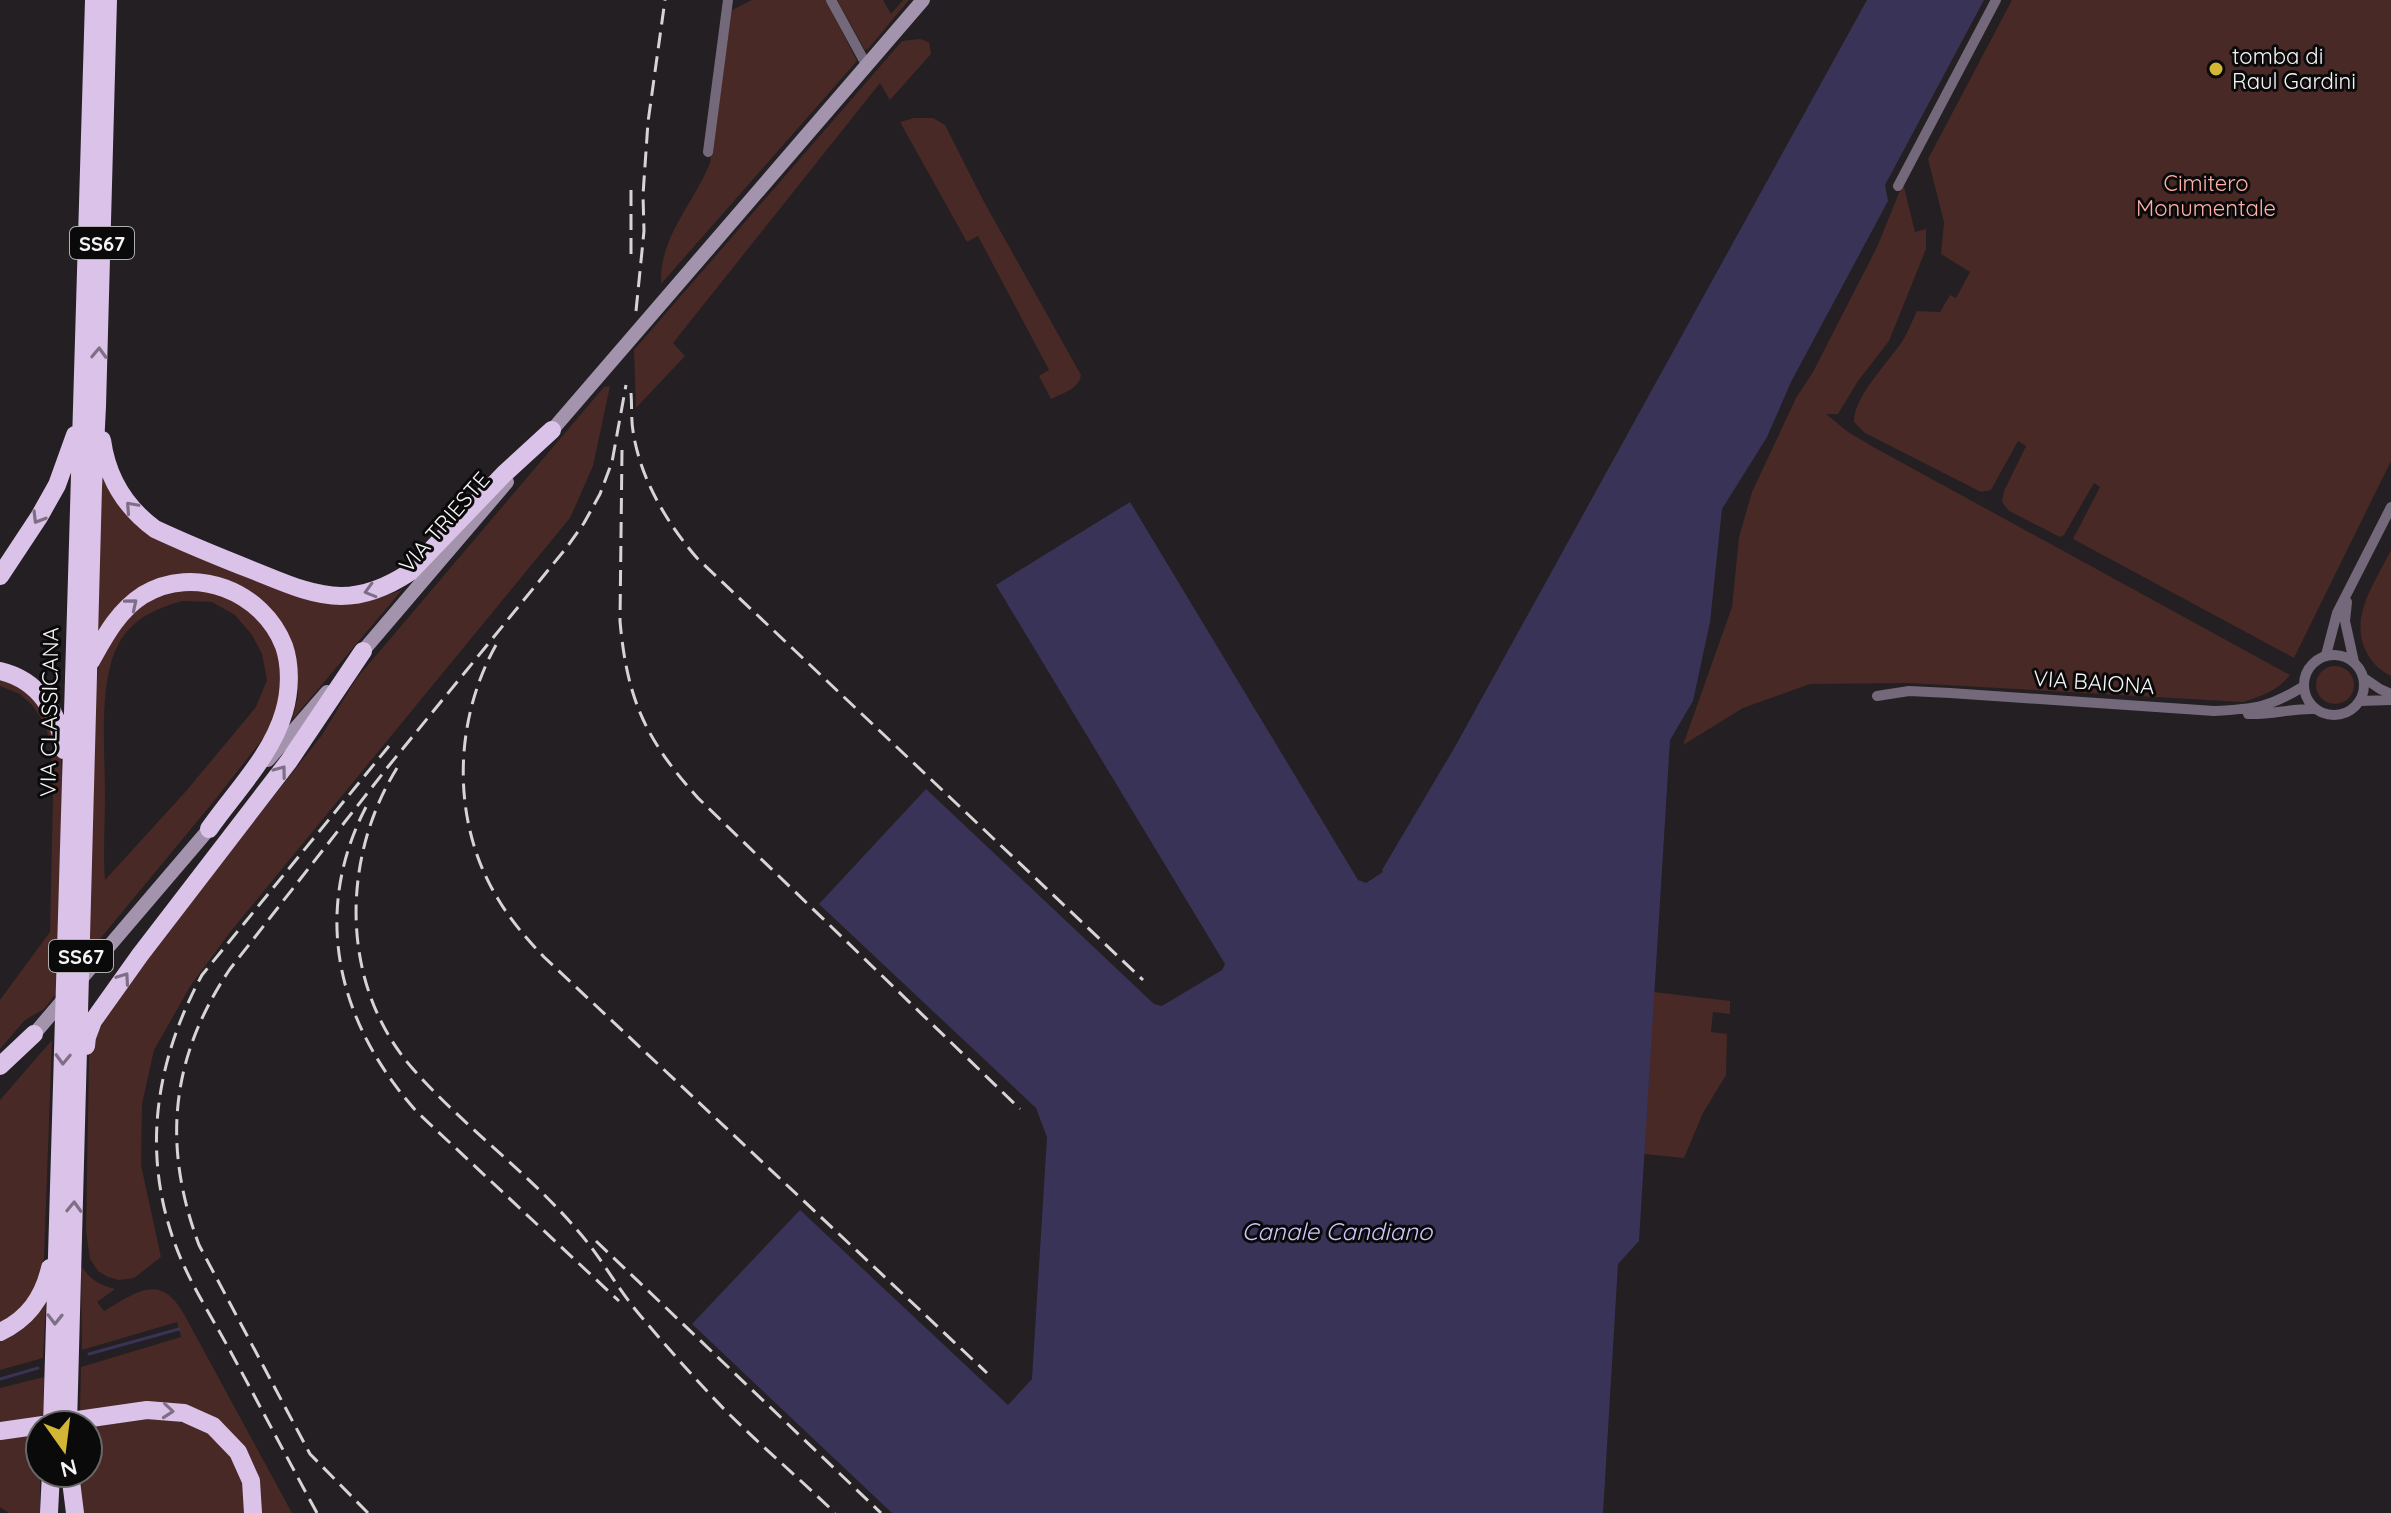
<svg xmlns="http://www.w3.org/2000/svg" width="2391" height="1513" font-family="Quicksand,sans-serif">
<rect width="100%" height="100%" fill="#231f22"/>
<path fill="#482926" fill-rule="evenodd" d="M752,0H826L857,61L661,284C659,237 693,205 710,163L732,10Z
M837,0H883L891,14L903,0H909L868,49L865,50Z
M2012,0H2391V461L2294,658L2073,539L2100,487L2094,483L2064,535L2060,537L2009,511L2002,502L2004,491L2026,446L2018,441L1991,490L1981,492L1865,433L1854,422C1853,397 1889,362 1903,340C1908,332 1912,321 1917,311L1940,312L1950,295L1956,298L1970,272L1941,254L1944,222L1928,159Z
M920,39L929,42L931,54L890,100L880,83L673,343L685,356L636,408L634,350L902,41Z
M914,118H933L945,125L983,200L1081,375C1079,389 1063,393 1051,399L1039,376L1049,370L978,236L967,242L900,122Z
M1903,183L1915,232L1926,229V249L1889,341L1858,381L1838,414H1826L1848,432L1877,449L2290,675C2277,691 2263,696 2243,702L1909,683L1810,684L1743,708L1683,745L1732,607L1739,537L1752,492L1796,398L1813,372L1877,247Z
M610,386L593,466L570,518L231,931L191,985L154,1050L142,1104L141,1165L161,1257L134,1278L119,1280L108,1277L98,1271L90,1259L86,1231L89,1057C97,1030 110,1009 125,985L322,735L356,679L604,387Z
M101,469L139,527L163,543L282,589L374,599L402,590L292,720L298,696L296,658L249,593L159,584L94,644Z
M2391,550V676C2381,671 2374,665 2368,655C2347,619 2375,583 2391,550Z
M195,588L221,592L258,616L280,650L284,684L272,727L214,801L85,957L93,812L96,684L99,664L104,650L131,613L154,598ZM183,601L212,602L235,615L252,635L262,654L267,680L256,707L187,790L105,880C103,853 105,823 105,795C105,751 98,681 119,643C133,618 157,608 183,601Z
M2316 685a19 19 0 1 1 38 0a19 19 0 1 1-38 0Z
M0,677L36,698L60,743L62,777L59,990L44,1009L25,1020L0,1049V1000L50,932L53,797L51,744L45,724L32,705L20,694L0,686Z
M1654,992L1730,1001V1014L1713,1012L1711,1032L1727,1034L1726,1075L1703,1113L1684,1158L1644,1154Z
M52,1040L44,1258C38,1298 33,1304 0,1326V1100Z
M81,1266C90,1279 99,1285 115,1289L97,1302L104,1311C138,1291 161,1272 185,1316L292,1513H259L223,1425L80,1412L81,1367L181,1337L177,1322L82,1350Z
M46,1302L43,1358L0,1370V1341Z
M44,1377L43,1419L0,1426V1388Z
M151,1419C216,1421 243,1449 246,1513H78L77,1473H88V1427Z
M40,1434V1513H9L0,1507V1439Z"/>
<path fill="#3a3358" d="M1867,0H1984L1885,185L1888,201L1791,382L1767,437L1722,509L1710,622L1693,701L1670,740L1639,1241L1618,1264L1603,1513H892L692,1324L800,1210L1008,1405L1032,1379L1047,1137L1036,1108L819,904L926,789L1154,1004L1162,1006L1222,970L1225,964L996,585L1130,502L1358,880L1366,883L1383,872L1382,870L1456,745Z"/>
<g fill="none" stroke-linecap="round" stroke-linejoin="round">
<path stroke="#3a3358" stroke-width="3" d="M89,1354L179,1329
M0,1379L38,1368"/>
<path stroke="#74697a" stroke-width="10" d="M831,0L867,66
M708,152L728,0
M1898,186L1996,0
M2347,602L2345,621L2354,662
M2304 685a30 30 0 1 1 60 0a30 30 0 1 1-60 0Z
M2326,655L2337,613L2391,507
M2364,678L2380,689L2391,694
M1877,696L1909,691L1950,693L2214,711C2254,709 2269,708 2304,686
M2360,701L2391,700
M2248,714C2272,715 2292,708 2315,709"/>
<path stroke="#a493ad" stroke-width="14" d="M547,436L923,0
M357,658L507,482
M268,760L327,692
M29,1040L215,822"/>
<path stroke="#dbc2e8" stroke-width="18" d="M102,440C107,477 125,507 155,529C187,544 219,557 252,570C280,581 311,596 341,596C366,596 389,586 410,572L504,474L552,430
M0,576L39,517L57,485L75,435
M91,661C105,636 118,611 143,595C194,564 263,591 284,646C291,666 290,692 284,712C272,755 234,793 209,829
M0,671C39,680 59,713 64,750
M86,1046L87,1037L93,1021L140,955L289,761L363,651
M0,1066L34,1034
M0,1332C28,1319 43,1298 50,1268
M52,1425L94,0
M68,1425L93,487L97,406L108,0
M0,1431L147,1410L184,1413L213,1426L238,1452L251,1481L253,1513
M70,1473L75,1513
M49,1513L51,1473"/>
<path stroke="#d7d4d6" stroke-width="3" stroke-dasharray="16 8" stroke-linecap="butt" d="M631,254V190
M636,311L644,231L643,195L648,122L665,0
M631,393C632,406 631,419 633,431C640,478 666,522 697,558L1143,980
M622,450L620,621C627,700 646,740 698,798L1020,1109
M496,645C453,722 451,823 498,899C511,921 527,939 544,957L987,1373
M397,768C340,860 340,986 413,1069C464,1127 528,1172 578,1231C601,1257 617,1288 639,1314C666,1346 695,1379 724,1409C760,1445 799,1478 835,1513
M366,807C310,915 339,1025 417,1112L619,1301
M596,1241L881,1513
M317,1513C287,1458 258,1402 228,1347C210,1314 188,1280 175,1244C141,1151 156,1060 202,975L389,746
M368,1513L310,1454L199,1245C162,1146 170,1058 230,969L387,768L567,547L584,523L600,494L612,462L626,385"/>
</g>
<defs><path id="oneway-chevron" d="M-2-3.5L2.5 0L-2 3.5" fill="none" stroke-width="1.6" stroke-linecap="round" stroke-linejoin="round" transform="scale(2)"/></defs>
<g stroke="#7d6f85">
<use href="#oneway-chevron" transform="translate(99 353) rotate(-88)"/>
<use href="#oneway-chevron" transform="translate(131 507) rotate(-132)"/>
<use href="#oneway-chevron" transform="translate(38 518) rotate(121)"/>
<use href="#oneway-chevron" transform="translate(370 591) rotate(164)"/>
<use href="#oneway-chevron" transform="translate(132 604) rotate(-40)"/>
<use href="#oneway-chevron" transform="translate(281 771) rotate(-53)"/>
<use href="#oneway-chevron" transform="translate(124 978) rotate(-55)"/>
<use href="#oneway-chevron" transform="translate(63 1059) rotate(92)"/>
<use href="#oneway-chevron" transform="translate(74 1207) rotate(-88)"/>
<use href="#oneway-chevron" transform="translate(55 1319) rotate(91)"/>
<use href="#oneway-chevron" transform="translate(168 1411) rotate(5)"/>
</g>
<circle fill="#d3b635" stroke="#0b0a0b" stroke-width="3" cx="2216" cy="69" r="8"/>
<g text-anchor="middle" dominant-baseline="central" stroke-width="6" stroke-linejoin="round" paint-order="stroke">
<g fill="#0b0a0b" stroke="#b0aeb0" stroke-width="2">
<rect x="70" y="227" width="64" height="32" rx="6"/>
<rect x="49" y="940" width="64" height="32" rx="6"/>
</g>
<g font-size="20" font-weight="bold" fill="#f7f4f6">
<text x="102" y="243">SS67</text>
<text x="81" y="956">SS67</text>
</g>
<g font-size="22" fill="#f7f4f6" stroke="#0b0a0b" text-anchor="start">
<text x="2232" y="56">tomba di<tspan x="2232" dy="25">Raul Gardini</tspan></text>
</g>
<g font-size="22" fill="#ffb0a9" stroke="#0b0a0b">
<text x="2206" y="183">Cimitero<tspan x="2206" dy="25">Monumentale</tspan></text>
</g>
<g font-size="22" fill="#f7f4f6" stroke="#0b0a0b">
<text transform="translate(444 522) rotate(-49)">VIA TRIESTE</text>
<text transform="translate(2094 682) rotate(4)">VIA BAIONA</text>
<text transform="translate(49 712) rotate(-89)">VIA CLASSICANA</text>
</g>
<g font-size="24" font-style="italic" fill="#cec7fd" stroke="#0b0a0b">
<text x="1337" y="1231">Canale Candiano</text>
</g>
</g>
<g transform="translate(64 1449) rotate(166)"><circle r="38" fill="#0b0a0b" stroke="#696869" stroke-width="2"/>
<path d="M0-6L14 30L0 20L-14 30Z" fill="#d3b635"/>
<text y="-12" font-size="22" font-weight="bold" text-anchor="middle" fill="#f7f4f6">N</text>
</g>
</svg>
